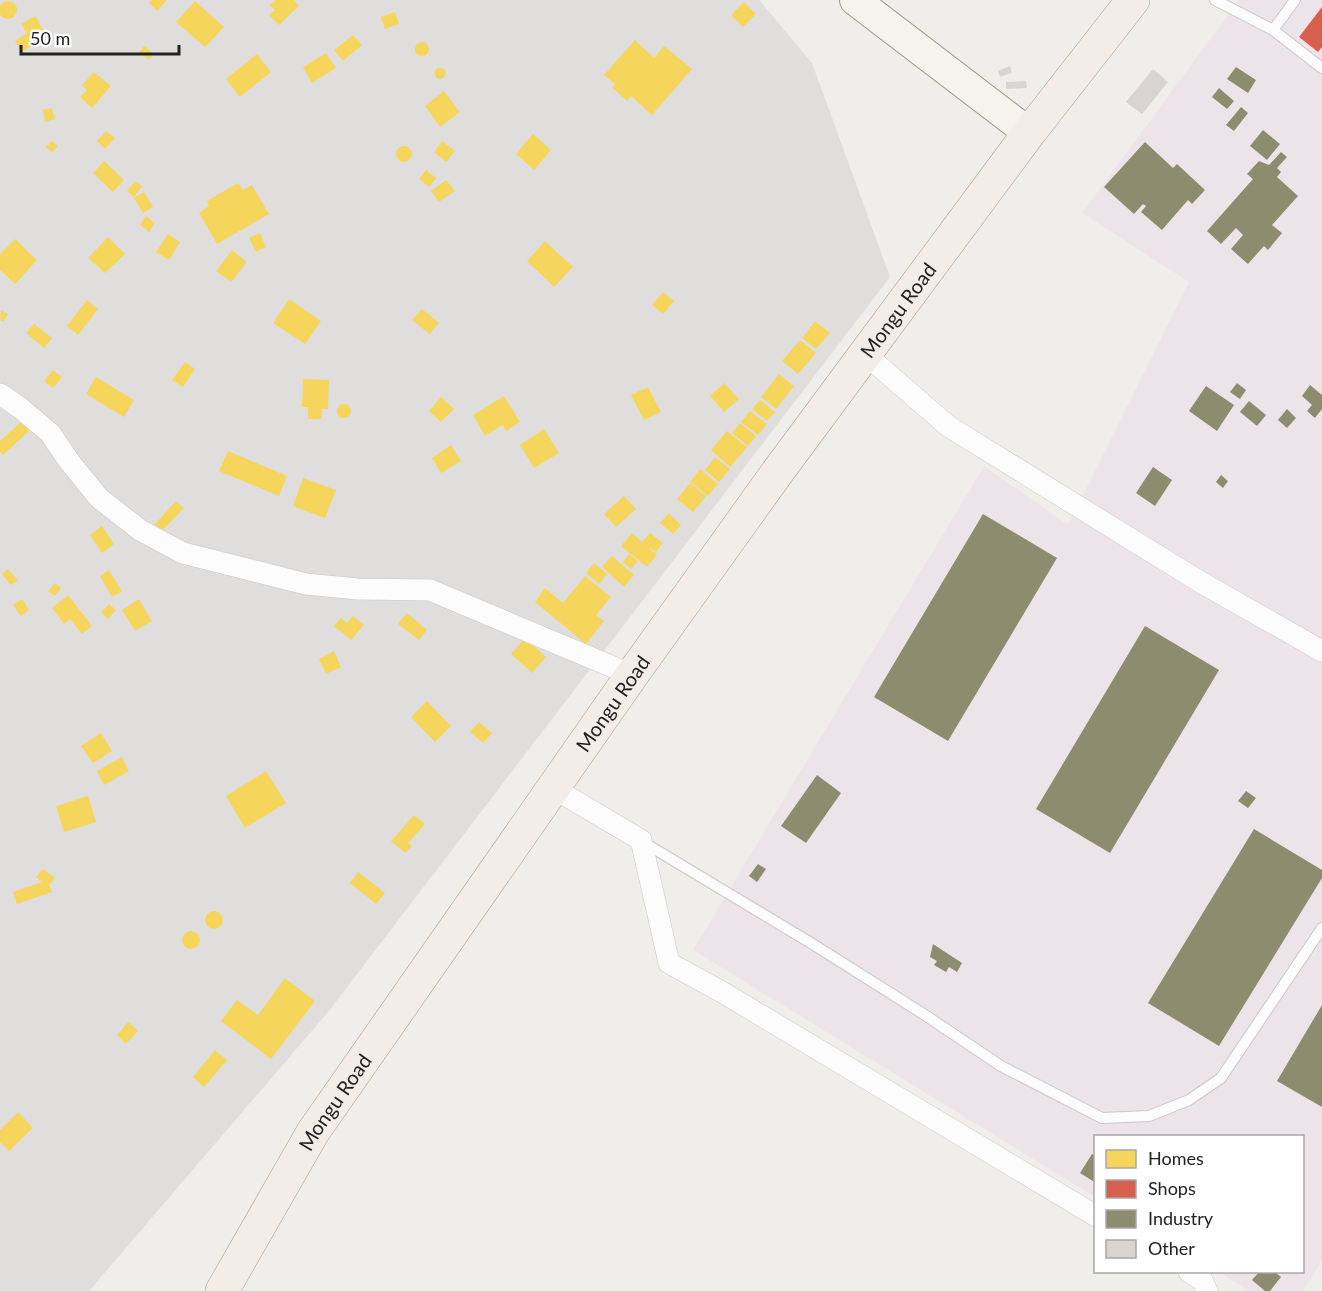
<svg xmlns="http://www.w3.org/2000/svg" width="1322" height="1291" font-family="Lato,sans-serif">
<rect width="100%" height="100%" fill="#f0eeeb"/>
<path fill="#dfdedc" d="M0,0H759L812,63L890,277L328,1012L89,1291H0Z"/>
<path fill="#ede4e9" d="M1239,0H1322V1261L1303,1291H1250L1218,1272H1302V1136H1096L1095,1197L693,950L984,466L1068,525L1189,282L1082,213Z"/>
<path fill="#f6d55c" d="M152,0H167L157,11L149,3Z
M276,0H294L299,6L279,25L269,15L275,10L270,5Z
M195,1L224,27L205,47L176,22Z
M-1 10a9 9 0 1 1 18 0a9 9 0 1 1-18 0Z
M744,2L756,14L743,27L731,15Z
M395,12L399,24L385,29L381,17Z
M35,16L47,36L22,52L15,41L27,33L21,24Z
M353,35L362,45L343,61L334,50Z
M635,40L654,58L664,46L692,69L652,115L631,96L627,101L612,87L615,84L604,75Z
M415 49a7 7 0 1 1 14 0a7 7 0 1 1-14 0Z
M144,46L154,54L149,60L139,52Z
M326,53L336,68L312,83L303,67Z
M257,54L271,72L240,97L226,79Z
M434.5 73a5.5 5.5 0 1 1 11 0a5.5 5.5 0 1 1-11 0Z
M94,72L111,86L92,108L80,97L87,90L82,85Z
M444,91L460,112L440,127L425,106Z
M52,108L55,119L45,122L43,110Z
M106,131L115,138L105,149L97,141Z
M533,134L551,150L534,170L516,154Z
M52,141L58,146L52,152L46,147Z
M442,141L455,151L446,162L434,152Z
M396 154a8 8 0 1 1 16 0a8 8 0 1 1-16 0Z
M104,161L124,180L113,192L93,173Z
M426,170L436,178L429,187L419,179Z
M446,180L455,191L439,202L431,191Z
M135,181L142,186L134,197L127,191Z
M238,183L243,190L252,185L269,214L217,244L199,213L209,206L207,201Z
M144,192L153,207L143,213L134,198Z
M146,216L155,223L149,232L140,225Z
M260,233L266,247L256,252L249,238Z
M168,234L180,242L169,260L156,252Z
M108,237L125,254L105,273L88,258Z
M15,239L37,260L15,284L0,270V254Z
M545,241L573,267L554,287L527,261Z
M232,250L247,262L231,282L216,271Z
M663,292L674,301L663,314L652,305Z
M289,299L321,321L305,344L273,323Z
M87,300L98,309L78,335L67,326Z
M422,309L439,323L430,334L412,320Z
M1,310L8,314L3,322L0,320Z
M815,321L830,333L816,349L802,338Z
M34,324L52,338L44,348L26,333Z
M800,340L816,353L798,374L782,361Z
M185,362L195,369L183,387L172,380Z
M53,370L62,377L53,388L44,381Z
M779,374L794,386L776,409L761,397Z
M96,377L134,400L124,417L86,394Z
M303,379L329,380L328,409H322L321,419H308V407H302Z
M724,383L739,399L724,412L710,396Z
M648,387L661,412L644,420L631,395Z
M504,396L520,422L506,431L503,425L485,436L473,415Z
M441,397L454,409L441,422L429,411Z
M760,400L775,412L767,421L752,409Z
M337 411a7 7 0 1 1 14 0a7 7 0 1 1-14 0Z
M750,411L767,424L758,435L741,422Z
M22,421L31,429L3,455L0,452V441Z
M740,423L756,436L748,446L732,433Z
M544,429L559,453L534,468L520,445Z
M727,431L747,447L730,467L711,450Z
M451,445L461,461L441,473L432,458Z
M228,451L287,476L279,496L219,471Z
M715,457L730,469L719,482L705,470Z
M700,469L718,484L708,496L690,482Z
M303,478L336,490L325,518L293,506Z
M690,483L706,496L693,512L677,499Z
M624,496L636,509L616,527L604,514Z
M176,501L184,508L162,531L155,524Z
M669,513L681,525L673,534L660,523Z
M102,526L114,544L102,553L90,535Z
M632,533L642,542L650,533L663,543L656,552L648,547L657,555L647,567L621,546Z
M629,554L638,561L631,569L623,562Z
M612,556L634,575L624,587L602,567Z
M594,563L607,574L599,584L586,573Z
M8,569L18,580L11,585L2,574Z
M109,570L122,591L112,597L100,576Z
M585,576L611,597L596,615L604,621L586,644L535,602L545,588L563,603Z
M55,583L61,588L55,596L48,591Z
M68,595L92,626L82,634L70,619L64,624L52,608Z
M22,599L29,610L21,616L13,605Z
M139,599L152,621L135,631L122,610Z
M109,604L116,610L108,619L101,612Z
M407,613L427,630L419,640L398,624Z
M353,616L364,625L351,640L334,626L341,618L347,623Z
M525,638L546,657L532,673L511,654Z
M334,651L341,667L326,674L319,659Z
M427,701L451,726L435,742L411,717Z
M479,722L492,733L483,743L470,732Z
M101,733L112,751L93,763L81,746Z
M122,757L129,771L104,785L97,771Z
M266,771L286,803L245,828L226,796Z
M88,796L96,822L64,832L56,806Z
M414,815L425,824L408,843L412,846L405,853L391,841Z
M43,869L55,878L49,885L52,892L17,904L13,892L42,882L36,877Z
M358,872L385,893L376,904L350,883Z
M205 920a9 9 0 1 1 18 0a9 9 0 1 1-18 0Z
M182 940a9 9 0 1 1 18 0a9 9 0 1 1-18 0Z
M285,978L315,1001L271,1059L221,1021L237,1000L258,1015Z
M128,1022L138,1031L126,1044L117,1035Z
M215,1050L227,1060L204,1087L193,1077Z
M18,1112L33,1128L9,1151L0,1142V1130Z"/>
<path fill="#d6604d" d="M1322,7V47L1318,52L1299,37Z"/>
<path fill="#8c8c6e" d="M1236,67L1256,80L1248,93L1227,79Z
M1219,88L1234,101L1227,109L1212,97Z
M1241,107L1248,113L1234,131L1226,125Z
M1263,130L1280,144L1267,160L1250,146Z
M1145,142L1173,168L1177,164L1205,190L1192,204L1188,200L1162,230L1141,212L1146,206L1143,204L1134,214L1104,187Z
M1281,152L1287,157L1277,168L1281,172L1277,177L1298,196L1272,225L1282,233L1268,250L1264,246L1248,264L1231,249L1243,235L1236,228L1221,244L1207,231L1253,179L1247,174L1259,161L1269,165Z
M1237,383L1246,390L1240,399L1230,392Z
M1310,385L1322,395V409L1315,418L1307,411L1312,405L1302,396Z
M1206,386L1234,405L1217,431L1189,411Z
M1249,401L1266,415L1257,426L1240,412Z
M1287,409L1296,418L1287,428L1278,420Z
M1153,467L1172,480L1155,506L1136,493Z
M1221,475L1228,481L1223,488L1216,482Z
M983,514L1057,558L948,741L874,697Z
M1145,626L1219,670L1110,853L1036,809Z
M817,775L841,793L806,843L781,826Z
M1246,791L1256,798L1248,808L1238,801Z
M1254,829L1322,870V878L1219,1046L1148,1003Z
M758,864L766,869L757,882L749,876Z
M933,944L962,963L957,972L949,967L946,972L934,965L937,961L930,957Z
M1322,1005V1107L1277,1081Z
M1092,1154L1096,1156V1183L1080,1173Z
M1259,1272H1275L1281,1277L1270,1291H1265L1252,1280Z"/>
<path fill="#d7d4d2" d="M1010,66L1012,73L1000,77L998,71Z
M1153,69L1168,82L1142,114L1126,102Z
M1026,81L1027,88L1006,89V82Z"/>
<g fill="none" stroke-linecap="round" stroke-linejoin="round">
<g stroke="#c9c8c7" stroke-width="12">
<path id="lane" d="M1215,0L1273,30L1322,68
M1273,30L1295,0
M643,842L811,943L925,1015L1001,1066L1102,1118L1149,1116L1189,1100L1221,1078L1322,928"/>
</g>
<g stroke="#c9c8c7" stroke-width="22">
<path id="street" d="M865,354L948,426L1202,583L1322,651
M0,394L19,407L50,433L69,461L99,498L140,530L183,553L306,584L358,589L430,590L632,675
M553,788L641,840L669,963L722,992L1096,1216
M1189,1272L1202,1280L1207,1291"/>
</g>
<g stroke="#999a82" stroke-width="32">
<path id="secondary" d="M855,0L1029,133"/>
</g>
<g stroke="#a79c86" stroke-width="34">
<g id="primary">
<path id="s1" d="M222,1291L313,1132L632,675L779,470L1029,133L1133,0"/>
</g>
</g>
<use href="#lane" stroke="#fdfcfc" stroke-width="10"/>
<use href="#street" stroke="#fdfcfc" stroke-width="21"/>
<use href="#secondary" stroke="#f4f4ed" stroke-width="30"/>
<use href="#primary" stroke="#f3ede7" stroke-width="33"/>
</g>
<g text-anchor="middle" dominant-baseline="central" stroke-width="6" stroke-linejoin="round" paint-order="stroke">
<g font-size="20" fill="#222" stroke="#fff">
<text stroke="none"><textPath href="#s1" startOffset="1192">Mongu Road</textPath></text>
<text stroke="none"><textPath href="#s1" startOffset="706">Mongu Road</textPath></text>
<text stroke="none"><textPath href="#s1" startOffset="220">Mongu Road</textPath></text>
</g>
</g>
<rect x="1094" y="1135" width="210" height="138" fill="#ffffff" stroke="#a7a7a7" stroke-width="1.5"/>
<rect x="1106" y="1150" width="30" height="18" fill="#f6d55c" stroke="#a7a7a7" stroke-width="1.5"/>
<text x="1148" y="1165" font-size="18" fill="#222222">Homes</text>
<rect x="1106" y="1180" width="30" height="18" fill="#d6604d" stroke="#a7a7a7" stroke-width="1.5"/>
<text x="1148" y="1195" font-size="18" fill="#222222">Shops</text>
<rect x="1106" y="1210" width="30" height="18" fill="#8c8c6e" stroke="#a7a7a7" stroke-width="1.5"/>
<text x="1148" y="1225" font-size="18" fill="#222222">Industry</text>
<rect x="1106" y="1240" width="30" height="18" fill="#d7d4d2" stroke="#a7a7a7" stroke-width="1.5"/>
<text x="1148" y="1255" font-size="18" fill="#222222">Other</text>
<path d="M21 45v9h158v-9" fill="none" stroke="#222222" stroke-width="3"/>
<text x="30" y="45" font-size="18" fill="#222222" stroke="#ffffff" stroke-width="4.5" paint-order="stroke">50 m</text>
</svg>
